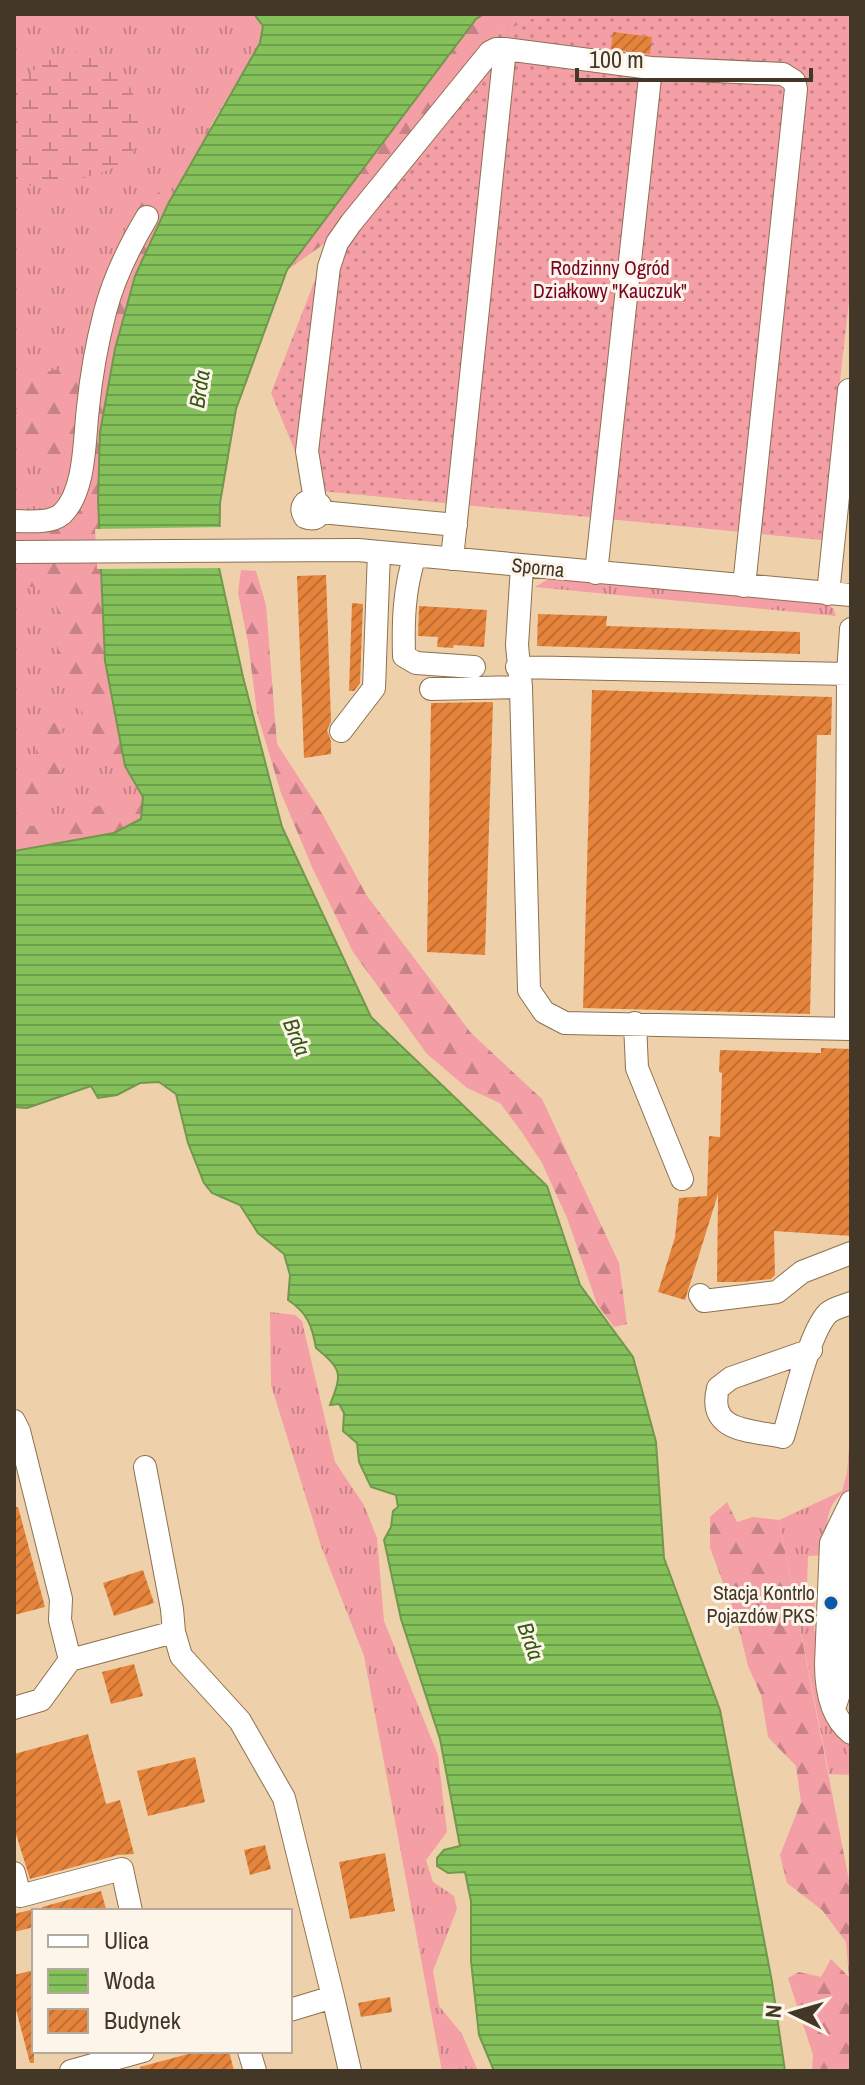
<svg xmlns="http://www.w3.org/2000/svg" width="865" height="2085" font-family="'Archivo Narrow',sans-serif">
<defs>
<pattern id="grass-tufts" width="24" height="20" patternUnits="userSpaceOnUse" patternTransform="scale(2)"><rect width="24" height="20" fill="#f49ea6"/><path d="M3 7l-1-3M5 7V3M7 7l1-3M15 17l-1-3M17 17v-4M19 17l1-3" fill="none" stroke="#c78287"/></pattern>
<pattern id="forest-firs" width="22" height="20" patternUnits="userSpaceOnUse" patternTransform="scale(2)"><rect width="22" height="20" fill="#f49ea6"/><path d="M5 1l3.5 6h-7zM16 11l3.5 6h-7z" fill="#c78287"/></pattern>
<pattern id="wetland-marsh" width="20" height="14" patternUnits="userSpaceOnUse" patternTransform="scale(2)"><rect width="20" height="14" fill="#f49ea6"/><path d="M1 5h8M5 5V1M11 12h8M15 12V8" fill="none" stroke="#c78287"/></pattern>
<pattern id="garden-dots" width="8" height="8" patternUnits="userSpaceOnUse" patternTransform="scale(2)"><rect width="8" height="8" fill="#f49ea6"/><path d="M2 2h.1M6 6h.1" fill="none" stroke="#c78287" stroke-width="1.8" stroke-linecap="round"/></pattern>
<pattern id="water-rules" width="6" height="5" patternUnits="userSpaceOnUse" patternTransform="scale(2)"><rect width="6" height="5" fill="#85c15b"/><path d="M0 2.5h6" fill="none" stroke="#6e9e4b"/></pattern>
<pattern id="building-hatch" width="6" height="6" patternUnits="userSpaceOnUse" patternTransform="scale(2)"><rect width="6" height="6" fill="#e7843b"/><path d="M-1 1l2-2M0 6l6-6M5 7l2-2" fill="none" stroke="#bd6d32"/></pattern>
</defs>
<rect width="100%" height="100%" fill="#eed1aa"/>
<path fill="url(#grass-tufts)" d="M14,14H254L263,26L260,43L211,125L118,738L125,766L143,797L14,850Z
M550,578L822,602L833,608L836,616L535,587Z
M270,1312L295,1315L302,1321L335,1462L364,1505L377,1538L384,1621L438,1755L447,1832L426,1860L433,1882L454,1896L457,1909L433,1971L439,2006L462,2034L478,2071H442L364,1656L321,1546L271,1385Z
M851,1422V1489C823,1500 827,1529 826,1555L808,1556L807,1586L815,1587L814,1631H823L851,1743V1775L829,1774L779,1520L842,1491L847,1473Z"/>
<path fill="url(#forest-firs)" d="M484,14H543L500,33L331,239L287,270L476,19Z
M149,179L168,204L135,276L115,349L100,432L98,500L105,661L125,766L114,764L102,752L56,661L60,629L55,599L34,587L14,586V576H39L65,473L28,454L14,418L32,376L87,361L94,310L122,236Z
M241,570L256,571L266,605L277,744L323,815L367,896L471,1033L542,1099L619,1263L627,1324L614,1327L597,1304L567,1218L542,1163L521,1131L500,1103L467,1088L427,1054L353,952L312,867L281,793L257,713L248,642L238,593Z
M48,722L61,724C70,771 58,802 14,822V787L25,782L35,763L37,740Z
M143,797L141,819L114,833L14,851V825L35,826L66,820L117,798Z
M727,1502L737,1522L753,1517L779,1520L851,1891V2071H812L813,2055L788,1978L799,1972L821,1977L831,1959L849,1977L846,1942L822,1910L787,1883L780,1855L801,1802L796,1766L768,1737L761,1695L748,1666L736,1617L710,1548V1517Z"/>
<path fill="url(#wetland-marsh)" d="M86,51C115,67 129,75 138,108C157,180 62,182 14,187V87C39,63 52,56 86,51Z"/>
<path fill="url(#garden-dots)" d="M543,14H851V283L822,540L311,490L271,393L331,239L500,33Z"/>
<path fill="url(#water-rules)" stroke="#71984b" stroke-width="2" d="M254,14H484L476,19L287,270L236,409L220,503L219,568L243,677L282,827L371,1017L547,1186L580,1285L633,1357L656,1442L664,1558L720,1710L772,1982L785,2071H494L479,2035L471,1961V1901L465,1872L448,1873L437,1866V1858L444,1850L460,1846L440,1739L401,1619L384,1540L391,1527L393,1511L398,1507L396,1495L371,1487L359,1462L357,1443L343,1431L344,1413L339,1404L330,1405C342,1374 343,1370 316,1348C312,1326 308,1313 288,1300L290,1275L284,1254L258,1233L240,1205L212,1193L204,1183L188,1143L176,1094L159,1082L140,1083L117,1095L98,1098L91,1086L27,1108L14,1107V851L114,833L141,819L143,797L125,766L105,661L98,500L100,432L115,349L135,276L168,204L260,43L263,26Z"/>
<path fill="#eed1aa" d="M224,527L223,568L97,569L95,529Z"/>
<path fill="url(#building-hatch)" d="M613,32L652,37L650,54L611,49Z
M326,575L331,722L327,730L331,741V754L304,758L297,576Z
M352,603L363,604L360,683L354,691H349Z
M419,606L487,610L484,647L454,645L453,648L437,647L438,637L418,636Z
M538,614L607,616L606,626L800,632V654L537,646Z
M592,690L832,697L831,735H817L810,1014L583,1008Z
M493,702L485,955L427,952L431,703Z
M821,1048L851,1049V1236L774,1231L775,1275L771,1279L741,1282H717L718,1194L685,1300L658,1292L675,1237L679,1198L707,1196L709,1136L720,1137L722,1073L719,1072L720,1050L821,1053Z
M14,1507H18L45,1607L14,1615Z
M143,1570L154,1603L114,1616L103,1583Z
M134,1664L143,1696L111,1704L102,1672Z
M88,1734L106,1804L120,1800L134,1854L118,1855L30,1879L14,1828V1754Z
M195,1757L205,1802L148,1816L137,1771Z
M265,1845L271,1869L250,1875L244,1850Z
M385,1853L395,1911L350,1919L339,1862Z
M101,1891L106,1909L42,1911V1907Z
M34,1909V1927L14,1932V1914Z
M34,1970V2063H30L14,2002V1975Z
M390,1997L392,2012L361,2017L358,2003Z
M199,2051H229L234,2071H141L140,2067Z"/>
<g fill="none" stroke-linecap="round" stroke-linejoin="round">
<g stroke="#8c714e" stroke-width="24">
<path id="minor" d="M651,68L783,74L794,81L796,89L744,586
M315,500C304,500 299,507 305,517C313,520 317,519 321,512L320,505L315,500L307,451L329,267L337,243L351,223L490,52L496,49H505
M321,512L456,525
M14,521C28,521 50,524 62,514C86,491 84,439 88,408C91,376 97,343 105,312C114,277 129,247 147,217
M14,552L358,550L851,595
M415,555C404,589 403,620 404,656L416,663L474,667
M452,559L505,49L651,68L596,573
M522,566L517,645L521,687L529,990L544,1012L565,1023L851,1029
M828,594L849,390
M517,667L848,674
M431,689L521,687
M341,731L374,688L379,552
M635,1023L637,1068L682,1179
M846,1028L848,674L851,629
M700,1295L704,1301L777,1292L802,1272L851,1253
M811,1350L731,1378L718,1388C707,1433 751,1430 783,1437C792,1408 809,1332 828,1313C834,1308 844,1306 851,1303
M14,1421L19,1431L61,1599L60,1620L70,1660
M145,1467L172,1609L174,1632
M851,1502L831,1543L826,1664C826,1689 831,1717 851,1733
M834,1707C848,1684 849,1554 841,1526
M14,1708L41,1700L70,1660L174,1632L181,1656L240,1721L284,1798L333,1997L290,2010
M14,1873L20,1896L122,1869L131,1911
M333,1997L350,2071
M249,2051L255,2071
M71,2071L143,2051"/>
</g>
<use href="#minor" stroke="#fff" stroke-width="22"/>
</g>
<circle fill="#095aa8" stroke="#fef5ea" stroke-width="3" cx="831" cy="1603" r="8"/>
<g text-anchor="middle" dominant-baseline="central" stroke-width="6" stroke-linejoin="round" paint-order="stroke">
<g font-size="20" fill="#770326" stroke="#fef5ea">
<text x="610" y="267">Rodzinny Ogród<tspan x="610" dy="23">Działkowy "Kauczuk"</tspan></text>
</g>
<g font-size="20" fill="#433727" stroke="#fef5ea">
<text transform="translate(538 567) rotate(6)">Sporna</text>
</g>
<g font-size="20" fill="#433727" stroke="#fef5ea" text-anchor="end">
<text x="815" y="1592">Stacja Kontrlo<tspan x="815" dy="23">Pojazdów PKS</tspan></text>
</g>
<g font-size="22" font-style="italic" fill="#345a14" stroke="#fef5ea">
<text transform="translate(199 389) rotate(-81)">Brda</text>
<text transform="translate(297 1037) rotate(68)">Brda</text>
<text transform="translate(531 1641) rotate(70)">Brda</text>
</g>
</g>
<rect width="865" height="2085" fill="none" stroke="#433727" stroke-width="32"/>
<rect x="32" y="1909" width="260" height="144" fill="#fef5ea" stroke="#b3a99c" stroke-width="2"/>
<rect x="48" y="1935" width="40" height="12" fill="#ffffff" stroke="#b3a99c" stroke-width="2"/>
<text x="104" y="1949" font-size="24" fill="#433727">Ulica</text>
<rect x="48" y="1969" width="40" height="24" fill="url(#water-rules)" stroke="#b3a99c" stroke-width="2"/>
<text x="104" y="1989" font-size="24" fill="#433727">Woda</text>
<rect x="48" y="2009" width="40" height="24" fill="url(#building-hatch)" stroke="#b3a99c" stroke-width="2"/>
<text x="104" y="2029" font-size="24" fill="#433727">Budynek</text>
<g transform="translate(793 2013) rotate(275)" stroke="#fef5ea" stroke-width="6" paint-order="stroke">
<path d="M0-6L14 30L0 20L-14 30Z" fill="#433727"/>
<text y="-12" font-size="22" font-weight="bold" text-anchor="middle" fill="#433727">N</text>
</g>
<path d="M577 68v12h234v-12" fill="none" stroke="#433727" stroke-width="4"/>
<text x="589" y="68" font-size="24" fill="#433727" stroke="#fef5ea" stroke-width="6" paint-order="stroke">100 m</text>
</svg>
